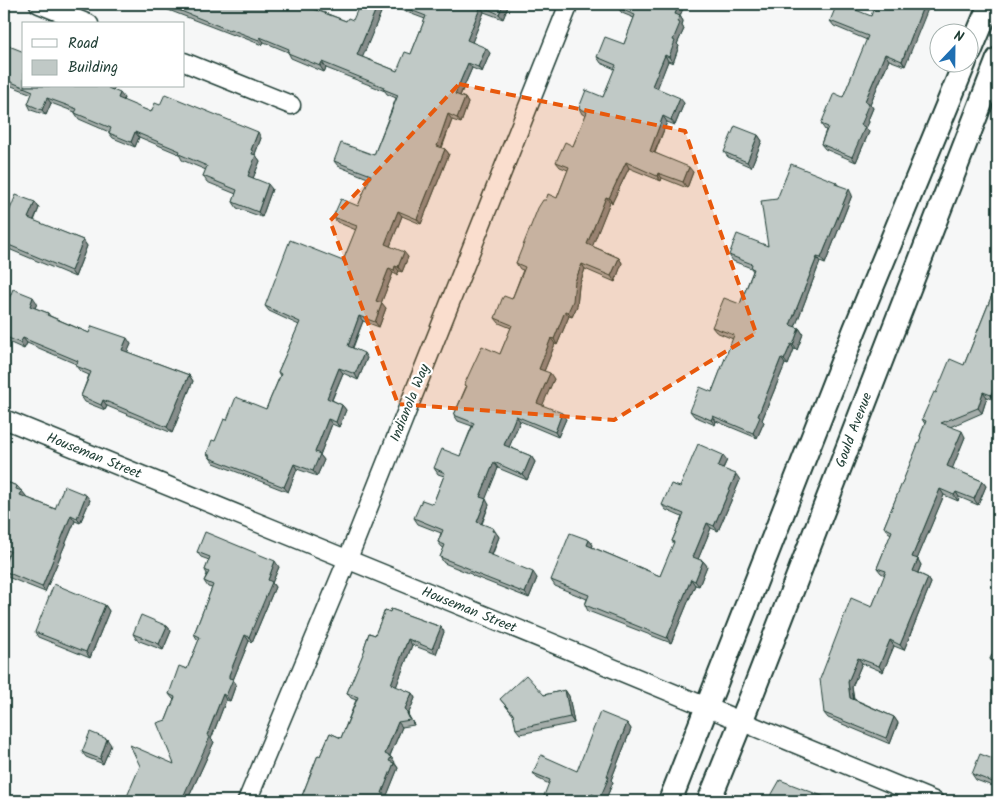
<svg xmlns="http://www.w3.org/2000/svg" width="1002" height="805" font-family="Kalam,sans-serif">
<rect width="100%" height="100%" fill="#f6f7f7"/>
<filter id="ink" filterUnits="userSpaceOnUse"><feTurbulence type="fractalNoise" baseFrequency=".02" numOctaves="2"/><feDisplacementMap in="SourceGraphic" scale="10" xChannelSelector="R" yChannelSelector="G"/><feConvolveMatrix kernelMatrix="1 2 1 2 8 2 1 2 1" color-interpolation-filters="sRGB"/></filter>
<g filter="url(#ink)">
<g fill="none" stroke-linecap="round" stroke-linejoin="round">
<g stroke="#1f3d34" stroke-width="21">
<path id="minor" d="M39,4L89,24
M184,62L291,105
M4,419C314,547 625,671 934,801
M247,801L347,561L569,4"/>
</g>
<g stroke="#1f3d34" stroke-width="26">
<path id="tertiary" d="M970,52L990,4
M670,801L855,329L965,62
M709,801L751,697L998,59"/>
</g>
<use href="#minor" stroke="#fff" stroke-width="18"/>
<use href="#tertiary" stroke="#fff" stroke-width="22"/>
</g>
<path fill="#a5adaa" stroke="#1f3d34" d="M153,4H313L312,8L346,21L353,20L382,10L362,57L397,71L411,54L425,19L391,6L390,4H509L503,19L484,12L472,42L490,53L482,72L472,68L460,96L465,98L468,103L461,123L452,120L442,148L445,149L449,154L421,224L402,216L390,246L408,257L402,272L399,271L397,275L393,273L381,303L386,308L379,327L363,321L353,348L367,358L358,380L343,373L332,400L342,405L346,410L339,427L332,424L320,455L324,460L317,476L297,469L288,492L214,463L207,454L215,441L227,420L266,409L280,376L278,372L299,325L269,311L265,306L343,261L356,230L337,222L333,217L358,206L370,179L338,166L334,161L374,155L396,98L387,94L385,91L326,68L324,72L291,58L288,52L264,42L262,45L234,34L233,35Z
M618,8L680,16L683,21L682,26L684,29L677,44L679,46L673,63L668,61L657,88L684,103L675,125L667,122L655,153L693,172L687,188L662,178L661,181L629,168L612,203L610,202L592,246L619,258L622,263L615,282L585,269L579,286L577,306L572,317L569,316L557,345L555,344L544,371L554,379L542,405L566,419L558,437L520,421L509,447L531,456L535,462L527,480L498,468L485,499L489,505L482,524L497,534L499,537L492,556L537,578L529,598L473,576L471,574L444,563L440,557L444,548L442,547L438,542L441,533L418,524L414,518L433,504L444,476L438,474L434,468L460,456L472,426L458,421L454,415L466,387L464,385L500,354L511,328L499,323L495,318L512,299L523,270L520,269L516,263L557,198L568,170L560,167L556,162L573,146L586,115L582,114L579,108L603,97L615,69L601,63L597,57L624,44L634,18L622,13Z
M871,16L905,66L889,60L870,104L873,108L868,120L869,122L866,128L869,132L856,162L825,149L821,144L826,130H825L821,124L843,97L867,40L834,26L830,21Z
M4,44L24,86H115L113,90L124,98L123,101L151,112L160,105L261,138L255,154L260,161L253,178L272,189L262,217L237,208L233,202L236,194L207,182L203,176L206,170L182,160L179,154L139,137L135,147L113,138L109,133V132L79,119L75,113V112L51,103L46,115L31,110L28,104L32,94L4,83Z
M758,135L762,141L751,167L728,157L724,152Z
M836,182L838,185L852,195L825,264L820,262L795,327L799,328L803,334L797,350L794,349L788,365L785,364L762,420L764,422L757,438L716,421L715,425L694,416L690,411L712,392L733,339L716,332L712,327L740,304L753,271L751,268L733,261L729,255L768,246L777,199Z
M35,202L39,208L34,221L83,240L87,246L75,277L4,247V218L6,219Z
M998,252V270L993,265Z
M998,280V392L995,400L987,397L982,413L950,427L965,437L952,468L982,481L986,486L978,505L959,497L958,501L944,495L917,559L921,565L918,573L928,578L931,583L904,650L894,646L883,672L862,663L852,687L854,699L894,717L898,723L890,744L828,718L824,713L872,607L885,575L881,573L877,568L891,534L888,532L884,527L921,438L920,436L925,424L922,419L936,393L964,365Z
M37,303L35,308L48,313L50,316L89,333L131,344L127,352L189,375L193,381L172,433L107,406L105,410L85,402L81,396L89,375L80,371L76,366V364L27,343L24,349L4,340V311Z
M727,460L723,469L740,480L718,531L711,528L698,559L703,561L707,566L699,586L695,585L671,643L588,611L585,605L587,599L555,586L551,580L589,540L593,545L592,547L660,576L674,544L672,541L682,517L666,510L662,505L680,487Z
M4,481L17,486L26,496L25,497L55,509L90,500L80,523L75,521L45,592L5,576L4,574V565L8,556L4,555Z
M197,552L279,567L272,583L275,587L252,642L249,641L233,680L236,684L230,701L226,700L211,739L214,742L187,801H125L174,764L166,720L174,700L173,699L169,694L187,669L199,640L197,639L194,634L212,588L208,587L204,581L207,574L205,570L209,560L201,557Z
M105,605L109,611L90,658L38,637L35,632Z
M391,609L441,627L444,632L436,654L412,645L396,687L412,693L415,698L408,715L414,725L402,727L390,756L391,757L398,768L387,795L397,799L399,801H300L318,755L320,756L330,733L341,738L356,700L351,698L347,693L365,650L364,648L369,633L375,635L385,610L390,612Z
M167,626L171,631L163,650L137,640L133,634Z
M998,646V667L994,665L990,659Z
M565,690L569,696L574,723L520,734L516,729L514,716L500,699L544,695Z
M627,723L631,729L611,780L613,782L605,801H600L549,784L537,778L533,773L577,771Z
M111,745L103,764L86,757L82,752Z
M998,761V788L976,780L972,774Z"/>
<path fill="#868d8b" stroke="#1f3d34" d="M308,4H313L311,9L308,7Z
M378,4L382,10L361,61L357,55Z
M503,4H509L503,19L499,14Z
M679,4H685L680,16L683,21L682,26L684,29L677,44L679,46L673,63L669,57L677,22L675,14Z
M924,4H930L905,66L902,61Z
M481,6L484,12L471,45L467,40Z
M260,37L264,42L262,45L259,40Z
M486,48L490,53L482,72L478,67Z
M885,54L889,60L870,104L873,108L868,120L869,122L866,128L869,132L856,162L852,157L861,125L865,101Z
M665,55L668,61L656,92L652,86Z
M322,62L326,68L324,72L320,66Z
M468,63L472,68L458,100L455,94Z
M109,86H115L112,93L108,88Z
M120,93L124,98L121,104L118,98Z
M47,98L51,103L46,115L42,110Z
M465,98L468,103L461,123L457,118Z
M680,98L684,103L675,125L671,120Z
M448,114L452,120L440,151L437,146Z
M663,116L667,122L653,156L650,151Z
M135,132L139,137L135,147L131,142Z
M258,132L261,138L255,154L260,161L252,181L248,176L251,150Z
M758,135L762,141L751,167L747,162Z
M445,149L449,154L421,224L417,219Z
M626,162L629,168L612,203L609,198Z
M689,167L693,172L687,188L683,182Z
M658,173L662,178L661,181L657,176Z
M268,184L272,189L262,217L258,212Z
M849,189L852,195L825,264L821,258Z
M606,197L610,202L591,250L587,244Z
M35,202L39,208L32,224L28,218Z
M398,211L402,216L389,249L385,244Z
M83,240L87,246L75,277L71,271Z
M404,252L408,257L402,272L398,267Z
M817,257L820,262L794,330L790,325Z
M619,258L622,263L615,282L611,276Z
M582,264L585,269L579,286L577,306L572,317L568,312L575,281Z
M395,266L399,271L397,275L394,270Z
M389,268L393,273L380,306L376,301Z
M33,297L37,303L34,311L30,306Z
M382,303L386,308L379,327L375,322Z
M565,311L569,316L557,345L554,339Z
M359,316L363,321L351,351L348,346Z
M799,328L803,334L797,350L793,345Z
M23,338L27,343L24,349L20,343Z
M127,338L131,344L126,356L122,350Z
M551,338L555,344L543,374L539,369Z
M791,344L794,349L788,365L784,360Z
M364,353L367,358L358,380L355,374Z
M781,358L785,364L762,420L764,422L757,438L753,433L758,416Z
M339,368L343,373L330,404L327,398Z
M550,373L554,379L541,409L537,403Z
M998,373V392L995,400L991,395Z
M189,375L193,381L172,433L167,427Z
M983,392L987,397L982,413L978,408Z
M103,400L107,406L105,410L101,405Z
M342,405L346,410L339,427L336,422Z
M562,413L566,419L558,437L555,432Z
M516,416L520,421L508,450L504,445Z
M713,416L716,421L715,425L711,420Z
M328,419L332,424L320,455L324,460L317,476L313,471L315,452Z
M962,431L965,437L951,472L947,466Z
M723,455L727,460L721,472L718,467Z
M531,456L535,462L527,480L523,475Z
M494,462L498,468L484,503L480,497Z
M294,464L297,469L288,492L284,487Z
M736,474L740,480L718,531L714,526Z
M982,481L986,486L978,505L974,499Z
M940,489L944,495L916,562L912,557Z
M22,491L26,496L24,500L20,495Z
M956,492L959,497L958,501L954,495Z
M86,495L90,500L80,523L77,518Z
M486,499L489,505L480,527L477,522Z
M71,515L75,521L45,592L42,587Z
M707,523L711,528L697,562L693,557Z
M493,528L499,537L490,559L487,553Z
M589,540L593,545L591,550L587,545Z
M918,559L921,565L916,577L913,571Z
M275,561L279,567L272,583L275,587L252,642L249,637L268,580Z
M703,561L707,566L699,586L695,581Z
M533,572L537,578L529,598L525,593Z
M928,578L931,583L904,650L900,645Z
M691,579L695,585L671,643L667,638Z
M105,605L109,611L90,658L86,652Z
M167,626L171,631L163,650L159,644Z
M441,627L444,632L436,654L432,649Z
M245,635L249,641L233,680L236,684L230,701L226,696L229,675Z
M408,639L412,645L395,690L391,684Z
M890,640L894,646L883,672L879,666Z
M858,658L862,663L852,687L854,703L850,698L848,682Z
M565,690L569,696L574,723L570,717Z
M412,693L415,698L408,715L414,725L405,709Z
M223,694L226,700L211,739L214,742L187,801H183V797Z
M894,717L898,723L890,744L886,738Z
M398,722L402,727L388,760L385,754Z
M627,723L631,729L611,780L613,782L605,801H603L600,798L607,776Z
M107,739L111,745L103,764L100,759Z
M391,757L395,762L393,766L389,761Z
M394,763L398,768L386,798L382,793Z
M592,794L595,799V801H589Z"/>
<path fill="#c0c9c6" stroke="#1f3d34" d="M163,4H308L309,5L308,7L346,21L348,18L353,20L360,4H378L357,55L397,71L405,52L411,54L426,16L395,4H503L499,14L481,6L467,40L486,48L478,67L468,63L455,94L465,98L457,118L448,114L437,146L445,149L417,219L398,211L385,244L404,252L398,267L395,266L394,270L389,268L376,301L382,303L375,322L359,316L348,346L364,353L355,374L339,368L327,398L342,405L336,422L328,419L315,452L320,454L313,471L294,464L284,487L210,458L211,456L207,454L212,440L215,441L224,419L227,420L236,397L266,409L281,374L278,372L300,322L265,306L290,240L343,261L357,226L333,217L341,199L358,206L371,175L334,161L341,143L374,155L398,95L383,89L384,87L322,62L320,66L288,53L289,49L260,37L259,40L230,29L229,30Z
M620,4H679L675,14L680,16L677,22L680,23L673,40L675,41L669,57L665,55L652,86L680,98L671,120L663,116L650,151L689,167L683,182L658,173L657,176L626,162L609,198L606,197L587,244L619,258L611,276L582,264L575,281L573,301L568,312L565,311L554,339L551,338L539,369L550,373L537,403L562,413L555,432L516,416L504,445L531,456L523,475L494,462L480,497L486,499L477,522L493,528L492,531L495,532L487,553L533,572L525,593L469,571L470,569L440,557L445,545L438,542L443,530L414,518L422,500L433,504L445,473L434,468L442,449L460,456L474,423L454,415L467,386L464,385L482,346L500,354L512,325L495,318L502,299L504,296L512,299L525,267L516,263L538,208L543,200H546L548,194L557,198L569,167L556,162L565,142L573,146L587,112L579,108L586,90L603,97L616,65L597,57L605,37L624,44L635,15L618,8Z
M837,4H841L871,16L875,4H924L902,61L885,54L865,101L869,103L864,115L865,116L861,125L865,127L852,157L821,144L828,127L821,124L834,93L843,97L868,36L830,21Z
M4,44L24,52V86H109L108,88L120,93L118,98L151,112L155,103L160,105L165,94L258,132L251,150L253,151L252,154L256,155L248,176L268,184L258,212L233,202L237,190L203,176L207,166L179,154L180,151L135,132L131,142L109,133L111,128L75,113L77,109L47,98L42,110L28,104L33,91L4,79Z
M735,126L758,135L747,162L724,152Z
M791,164L836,182L835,184L849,189L821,258L817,257L790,325L799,328L793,345L791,344L784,360L781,358L758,416L760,417L753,433L713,416L711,420L690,411L700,387L712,392L734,335L712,327L724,298L740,304L754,269L751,268L752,264L729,255L737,234L768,246L761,201L777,199Z
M16,195L35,202L28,218L83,240L71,271L4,243V218L6,219Z
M998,252V266L993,265Z
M998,280V373L996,378L997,379L991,395L983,392L978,408L941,423L962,431L947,466L982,481L974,499L956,492L954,495L940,489L912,557L918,559L913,571L928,578L900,645L890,640L879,666L858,658L848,682L850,698L894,717L886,738L824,713L820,679L851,598L872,607L886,571L877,568L892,531L884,527L921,437L920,436L926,421L922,419L934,392L936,393L950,359L964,365Z
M13,289L33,297L30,306L48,313L47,315L89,333L92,326L127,338L122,350L189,375L167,427L103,400L101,405L81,396L91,372L76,366L78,361L23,338L20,343L4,336V311Z
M698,444L723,455L718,467L736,474L714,526L707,523L693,557L703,561L695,581L691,579L667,638L585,605L589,595L551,580L570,533L589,540L587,545L660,576L674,542L672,541L684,514L662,505L671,484L680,487Z
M4,481L17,486L16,489L22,491L20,495L55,509L64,486L86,495L77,518L71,515L42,587L4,571V565L10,551L4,550Z
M205,532L275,561L268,580L272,582L249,637L245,635L229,675V678L233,679L226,696L223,694L207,735L210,737L183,797H184L183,801H125L140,766L130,745L174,764L157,723L166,720L175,697L169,694L179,666L187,669L200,637L194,634L213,585L204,581L209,572L205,570L210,557L197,552Z
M54,584L105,605L86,652L35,632Z
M391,609L441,627L432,649L408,639L391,684L412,693L405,709L410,720L398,722L385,754L391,757L389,761L394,763L382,793L397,799L396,801H300L318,755L320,756L330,733L341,738L358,697L347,693L365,649L364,648L369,633L375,635L385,610L390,612Z
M141,615L167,626L159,644L133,634Z
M996,645L998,646V663L990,659Z
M526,675L544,695L565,690L570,717L516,729L513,714L500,699Z
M600,712L627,723L607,776L609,777L600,798L592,794L589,801H542L550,780L533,773L541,755L577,771Z
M90,732L107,739L100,759L82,752Z
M980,754L998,761V784L972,774Z
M780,780L835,801H769L772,794Z"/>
</g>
<path fill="#e8590c" fill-opacity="0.2" stroke="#e8590c" stroke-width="4" stroke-dasharray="10 6" stroke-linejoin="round" d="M459,84L685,131L756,333L614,420L398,404L330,221Z"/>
<g text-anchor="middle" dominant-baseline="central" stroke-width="4.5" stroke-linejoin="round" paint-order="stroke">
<g font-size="14" fill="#1f3d34" stroke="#fff">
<text transform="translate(410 403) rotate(-68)">Indianola Way</text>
<text transform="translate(854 430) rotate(-69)">Gould Avenue</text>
<text transform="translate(94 456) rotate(22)">Houseman Street</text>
<text transform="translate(469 610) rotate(22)">Houseman Street</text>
</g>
</g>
<rect width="1002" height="805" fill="none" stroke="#fff" stroke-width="20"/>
<rect x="10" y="10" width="982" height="785" fill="none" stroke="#1f3d34" stroke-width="2" filter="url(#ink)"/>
<rect x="22" y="22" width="162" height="65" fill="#ffffff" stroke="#a5b1ae"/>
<rect x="32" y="39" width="25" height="8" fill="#ffffff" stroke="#a5b1ae"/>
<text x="68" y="48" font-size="15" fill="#1f3d34">Road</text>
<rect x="32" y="60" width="25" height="15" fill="#c0c9c6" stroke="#a5b1ae"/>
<text x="68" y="72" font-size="15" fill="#1f3d34">Building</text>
<g transform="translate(954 48) rotate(22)"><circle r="24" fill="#ffffff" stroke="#a5b1ae"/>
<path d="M0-4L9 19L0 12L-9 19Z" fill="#1f6fb2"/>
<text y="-8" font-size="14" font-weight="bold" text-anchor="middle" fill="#1f3d34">N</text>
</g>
</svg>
